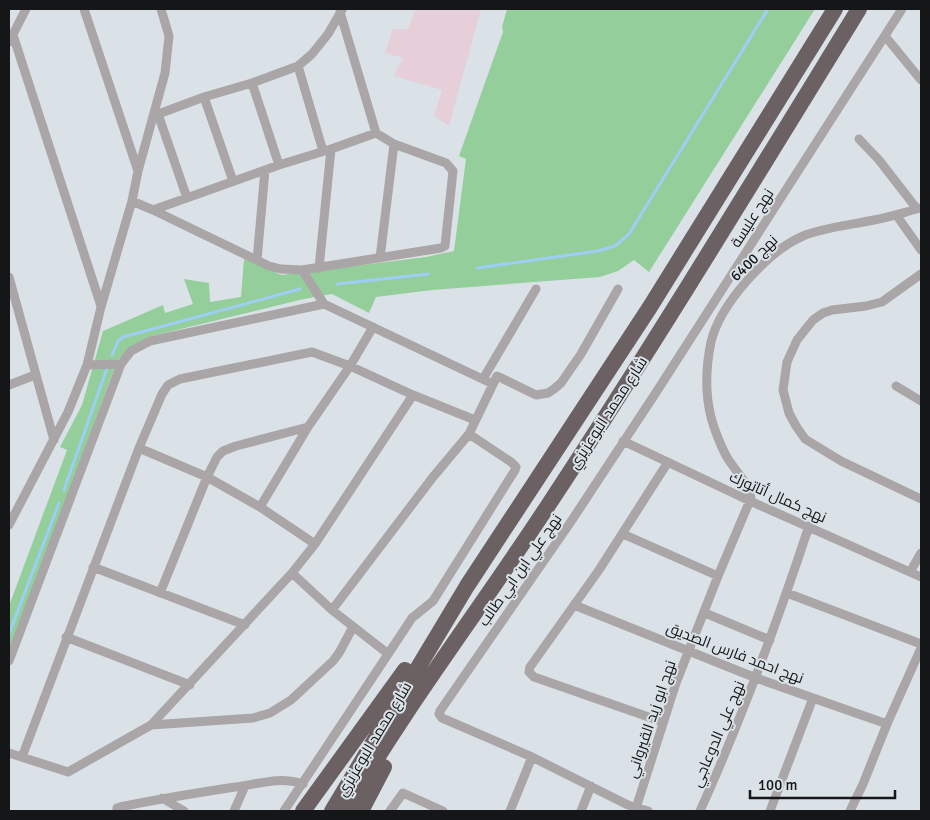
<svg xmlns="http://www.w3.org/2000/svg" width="930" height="820" font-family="Signika,Cairo,sans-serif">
<rect width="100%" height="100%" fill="#dae2e8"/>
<path fill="#e7cfd9" d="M416,9H481L449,126L434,116L442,90L394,76L403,58L385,53L393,29H408Z"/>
<path fill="#93ce9b" d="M507,9H815L649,272L634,260L618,271L600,277L432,290L376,297L369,313L332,294L304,299L148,337L129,348L117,361L9,654V606L67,450L60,447L82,405L103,331L163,305L165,313L193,304L184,279L209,283L210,302L241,297L244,259L282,275L426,257L454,251L466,159L459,156L503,32L502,27Z"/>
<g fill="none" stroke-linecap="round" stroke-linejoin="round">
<path stroke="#9dcff6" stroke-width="3" d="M477,268L598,251L615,246L629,234L768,9
M337,284L428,274
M112,355L118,341L123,337L300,289
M64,490L107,368
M9,634L59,503"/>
<path stroke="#aaa5a6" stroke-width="9" d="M84,9L138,171
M13,35L101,306
M885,36L921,80
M9,42L26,9
M298,66L323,151
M252,83L279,165
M204,97L233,181
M158,114L187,198
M153,116L204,97L252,83L298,66L312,54L328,34L342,10
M859,139L879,160L917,209
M132,201L153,210L269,266L281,269L302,270L441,248L445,246L453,171L446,163L394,144L376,133L340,12
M153,210L279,165L331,149L376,133
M897,216L921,250
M380,258L394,144
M257,260L265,170
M319,268L331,149
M302,270L324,304L493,384
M921,274L882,302L866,306L832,310L823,313L813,320L797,340L787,362L783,390L789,413L796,426L805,439L841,461L921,499
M9,277L54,440
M87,365L121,364
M483,379L536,289
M9,385L35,375
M896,386L921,401
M623,441L750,501L921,577
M139,448L207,477L260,507L315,544
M260,507L308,427L350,366L373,327
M9,525L68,412L87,365L101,307L132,201L138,171L165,73L169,36L161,9
M623,534L718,576
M93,567L245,625
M910,572L921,553
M292,573L332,610L387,653
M160,593L207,477L217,457L223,451L236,446L308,427
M787,593L921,644
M574,605L756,678L887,724
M332,610L433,477L469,434L497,376L536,395L548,393L554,389L561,383L581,354L618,289
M705,613L770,640
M66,637L190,685
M9,661L121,364L131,351L150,341L324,304
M663,722L534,677L529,672L530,667L599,570L668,462
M151,725L253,718L270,713L291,700L333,661L339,653L353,627
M9,753L68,772L151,725L292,573L315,544L413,395
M22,757L139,448L162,394L168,385L180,379L312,352L350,366L413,395L475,420
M162,798L184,811
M636,808L676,683L718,576L751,498C749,485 736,471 728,459C722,449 714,429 711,417C705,393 706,366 711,342C720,304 768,251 803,236C825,227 851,225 874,220C890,217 905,212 921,208
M117,811V808L120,807C158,799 196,793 235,787C259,784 279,776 303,784
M234,811L245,786
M284,811L412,618L433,601L515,470L516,467L511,462L469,434
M390,811L403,793L443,811
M510,811L532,757
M581,811L591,786
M648,811L628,805L532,757L442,718L439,714L440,711L570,523L657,391L902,9
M700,811C742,718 777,623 809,526
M770,811L813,698
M850,811L863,784L887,724L921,648"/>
<path stroke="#6b6163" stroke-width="16" d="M303,811L405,670
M332,811L467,586L650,307L835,9
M345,811C406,705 482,607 549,504C656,341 757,175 859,9
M361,811L384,767"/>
</g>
<g text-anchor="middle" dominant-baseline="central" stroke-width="4" stroke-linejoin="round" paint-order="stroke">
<g font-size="15" fill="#141618" stroke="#dae2e8">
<text transform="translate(752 218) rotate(-57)">نهج عليسة</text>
<text transform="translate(754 258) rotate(-44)">نهج 6400</text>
<text transform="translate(608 413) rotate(-57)">شارع محمد البوعزيزي</text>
<text transform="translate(778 497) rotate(24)">نهج كمال أتاتورك</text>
<text transform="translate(520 570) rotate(-55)">نهج علي ابن ابي طالب</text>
<text transform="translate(735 653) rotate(21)">نهج احمد فارس الصديق</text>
<text transform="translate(651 719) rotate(-71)">نهج ابو زيد القيرواني</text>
<text transform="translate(718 734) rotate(-67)">نهج علي الدوعاجي</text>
<text transform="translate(374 739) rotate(-59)">شارع محمد البوعزيزي</text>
</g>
</g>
<rect width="930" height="820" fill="none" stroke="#141618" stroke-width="20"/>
<path d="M750 790v8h145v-8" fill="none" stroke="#141618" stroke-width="2.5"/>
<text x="758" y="790" font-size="15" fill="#141618" stroke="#dae2e8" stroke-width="4" paint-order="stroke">100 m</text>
</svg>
